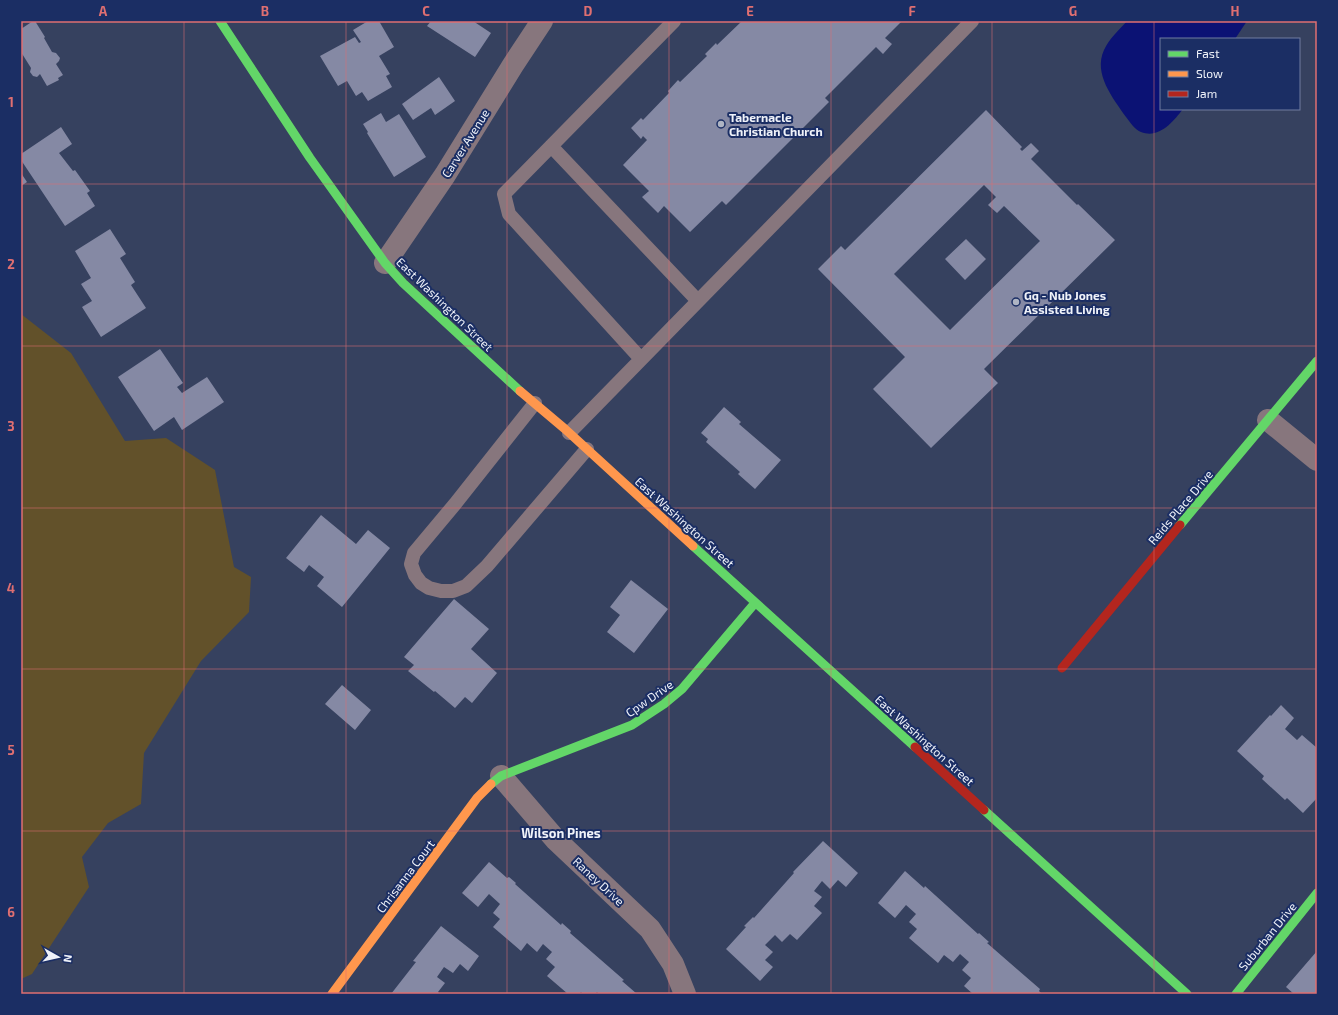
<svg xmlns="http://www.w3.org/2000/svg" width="1338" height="1015" font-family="'Exo 2',sans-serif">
<rect width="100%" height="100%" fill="#36415f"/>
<path fill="#62512a" d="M21,314L71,353L125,441L166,438L215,470L234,567L251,577L249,612L201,661L144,753L141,804L108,823L82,857L89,887L32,974L21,979Z"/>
<path fill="#0b1274" d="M1127,21H1247L1235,39H1161V109H1183C1173,122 1159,139 1141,132C1135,130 1130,122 1126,117C1113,98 1093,74 1104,50C1109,39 1119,30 1127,21Z"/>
<path fill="#8589a4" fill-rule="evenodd" d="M33,21H35L45,37L44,38L52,52L56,53L60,58L59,61L56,64L63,75L58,78L59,80L47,86L40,74L37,77L33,76L30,72L31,68L21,52V29Z
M368,21H379L394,47L379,56L390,74L386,76L392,87L368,101L362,92L356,96L347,81L338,86L320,56L355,37L359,43L361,42L353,30Z
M431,21H473L491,33L475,57L427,26Z
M742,21H764L765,22L767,21H902L885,38L892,44L883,54L876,47L825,98L829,102L726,205L722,201L690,232L664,206L658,213L642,197L649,191L623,165L647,140L643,136L641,139L631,128L641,118L643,120L669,93L668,91L678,80L680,82L707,56L705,54L716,43L717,45Z
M439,77L455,101L435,115L431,108L413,120L402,104Z
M986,110L1022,147L1020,149L1022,151L1031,143L1039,151L1031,159L1077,205L1078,204L1115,240L984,369L998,383L931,448L873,389L905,357L818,269L841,246L845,250ZM984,185L996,197L988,205L997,213L1004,206L1040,241L950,330L894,274Z
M381,113L386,122L399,114L426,157L394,177L367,133L368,132L363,124Z
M61,127L72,144L59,153L73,171L75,170L90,191L87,193L95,206L65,226L21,160V154Z
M21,173L27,182L21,186Z
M110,229L126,254L120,258L135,282L131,285L146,308L101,337L82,307L92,301L81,284L91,278L75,251Z
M966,239L986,259L965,280L945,259Z
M160,349L183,383L177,387L182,393L207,377L224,402L182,430L174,417L154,431L118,377Z
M724,407L741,422L739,424L781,460L755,489L738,474L740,472L706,442L708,439L701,433Z
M321,515L356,544L368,530L390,548L342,607L317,586L324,577L309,565L304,572L286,558Z
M631,580L668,609L634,653L607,632L620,615L610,607Z
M454,599L489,629L471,649L497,673L472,703L465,697L455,708L435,691L434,692L408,671L414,665L404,657Z
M342,685L371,710L355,730L325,704Z
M1281,705L1294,718L1285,729L1297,740L1302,735L1317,748V798L1303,813L1287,798L1285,800L1262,779L1264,776L1237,751L1270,715L1271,716Z
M823,841L858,873L846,887L838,880L830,889L822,881L814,891L822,897L814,906L822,913L797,940L790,934L782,942L775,935L765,945L773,952L765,960L773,967L760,981L726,949L746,927L744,926L753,917L754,918L794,873L793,872Z
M489,862L507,878L509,877L516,883L515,884L561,925L562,923L571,931L570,933L624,980L622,981L637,994H599L597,992L595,994H583L581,992L579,994H568L547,976L555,967L546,959L552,952L543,944L537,952L527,943L521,951L493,927L500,919L493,913L500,904L489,894L478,907L462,893Z
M905,871L924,888L925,886L978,934L979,933L989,942L987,943L1040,989L1039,991L1042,994H973L964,986L971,978L962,970L969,962L960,954L953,962L944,955L938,963L909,938L917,929L909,922L916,914L906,905L895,918L878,903Z
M441,926L479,956L468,971L460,964L453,973L444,967L437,977L445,983L438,992L440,994H391L416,962L413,961Z
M1317,951V994H1294L1286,987Z"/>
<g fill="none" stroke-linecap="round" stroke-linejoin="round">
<path stroke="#87767d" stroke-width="14" d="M551,146L698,301
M641,359L509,214L504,194L674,21
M535,403L455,504L414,553L411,564L415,575L421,583L429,588L441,591H453L466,586L487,566L587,449
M569,433L972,21"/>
<path stroke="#87767d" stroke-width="22" d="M385,263L445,175L513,65L542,21
M1268,420L1317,460
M501,776L556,840L650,929L673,964L685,994"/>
<path stroke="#63d668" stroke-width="9" d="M220,21L310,158L385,263L403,283L520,391
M1180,525L1317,361
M693,546L915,747
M491,784L501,776L632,725L664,704L682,689L755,603
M984,810L1187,994
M1236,994L1317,893"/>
<path stroke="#ff974d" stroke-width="9" d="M520,391L565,429L693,546
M332,994L477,798L491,784"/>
<path stroke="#b3261e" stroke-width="9" d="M1062,668L1180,525
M915,747L984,810"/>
</g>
<path fill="none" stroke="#df6f71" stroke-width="1" stroke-opacity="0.55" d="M184,21V994M346,21V994M507,21V994M669,21V994M831,21V994M992,21V994M1154,21V994M21,184H1317M21,346H1317M21,508H1317M21,669H1317M21,831H1317"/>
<g fill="#aeb4c3" stroke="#1b2e64" stroke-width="1.5">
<circle cx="721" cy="124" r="4"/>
<circle cx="1016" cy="302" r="4"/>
</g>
<g text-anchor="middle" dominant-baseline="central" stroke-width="4" stroke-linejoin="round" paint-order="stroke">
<g font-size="12" font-weight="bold" fill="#eff2f9" stroke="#1b2e64" text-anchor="start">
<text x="729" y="117">Tabernacle<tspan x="729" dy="14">Christian Church</tspan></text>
<text x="1024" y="295">Gq - Nub Jones<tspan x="1024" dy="14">Assisted Living</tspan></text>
</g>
<g font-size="12" fill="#eff2f9" stroke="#1b2e64">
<text transform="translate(465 143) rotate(-58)">Carver Avenue</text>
<text transform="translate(445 304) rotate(44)">East Washington Street</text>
<text transform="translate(1180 507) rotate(-50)">Reids Place Drive</text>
<text transform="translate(685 522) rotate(42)">East Washington Street</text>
<text transform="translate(649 698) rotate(-35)">Cpw Drive</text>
<text transform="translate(925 740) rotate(42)">East Washington Street</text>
<text transform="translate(405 876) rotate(-53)">Chrisanna Court</text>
<text transform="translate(599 881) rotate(43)">Raney Drive</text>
<text transform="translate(1267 936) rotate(-51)">Suburban Drive</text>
</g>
<g font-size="13" font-weight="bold" fill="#eff2f9" stroke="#1b2e64">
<text x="561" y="833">Wilson Pines</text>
</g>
</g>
<rect width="1338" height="1015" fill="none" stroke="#1b2e64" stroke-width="44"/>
<rect x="1160" y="38" width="140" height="72" fill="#1b2e64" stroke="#707ca0"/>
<rect x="1168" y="51" width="20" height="6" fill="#63d668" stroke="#707ca0"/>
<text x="1196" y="58" font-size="12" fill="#eff2f9">Fast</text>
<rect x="1168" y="71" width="20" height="6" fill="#ff974d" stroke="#707ca0"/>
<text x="1196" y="78" font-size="12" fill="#eff2f9">Slow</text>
<rect x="1168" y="91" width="20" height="6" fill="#b3261e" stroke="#707ca0"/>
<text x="1196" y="98" font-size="12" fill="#eff2f9">Jam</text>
<g transform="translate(58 957) rotate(98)" stroke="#1b2e64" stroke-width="3" paint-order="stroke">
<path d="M0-3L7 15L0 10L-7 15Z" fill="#eff2f9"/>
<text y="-6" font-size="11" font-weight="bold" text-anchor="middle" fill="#eff2f9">N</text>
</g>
<rect x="22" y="22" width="1294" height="971" fill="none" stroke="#df6f71" stroke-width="1.5"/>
<g font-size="13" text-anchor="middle" font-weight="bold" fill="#df6f71">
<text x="103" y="16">A</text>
<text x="265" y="16">B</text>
<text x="426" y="16">C</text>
<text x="588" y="16">D</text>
<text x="750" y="16">E</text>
<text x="912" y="16">F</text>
<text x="1073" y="16">G</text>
<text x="1235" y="16">H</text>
<text x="11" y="107">1</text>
<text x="11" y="269">2</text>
<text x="11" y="431">3</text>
<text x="11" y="593">4</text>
<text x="11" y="755">5</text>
<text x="11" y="917">6</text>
</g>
</svg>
